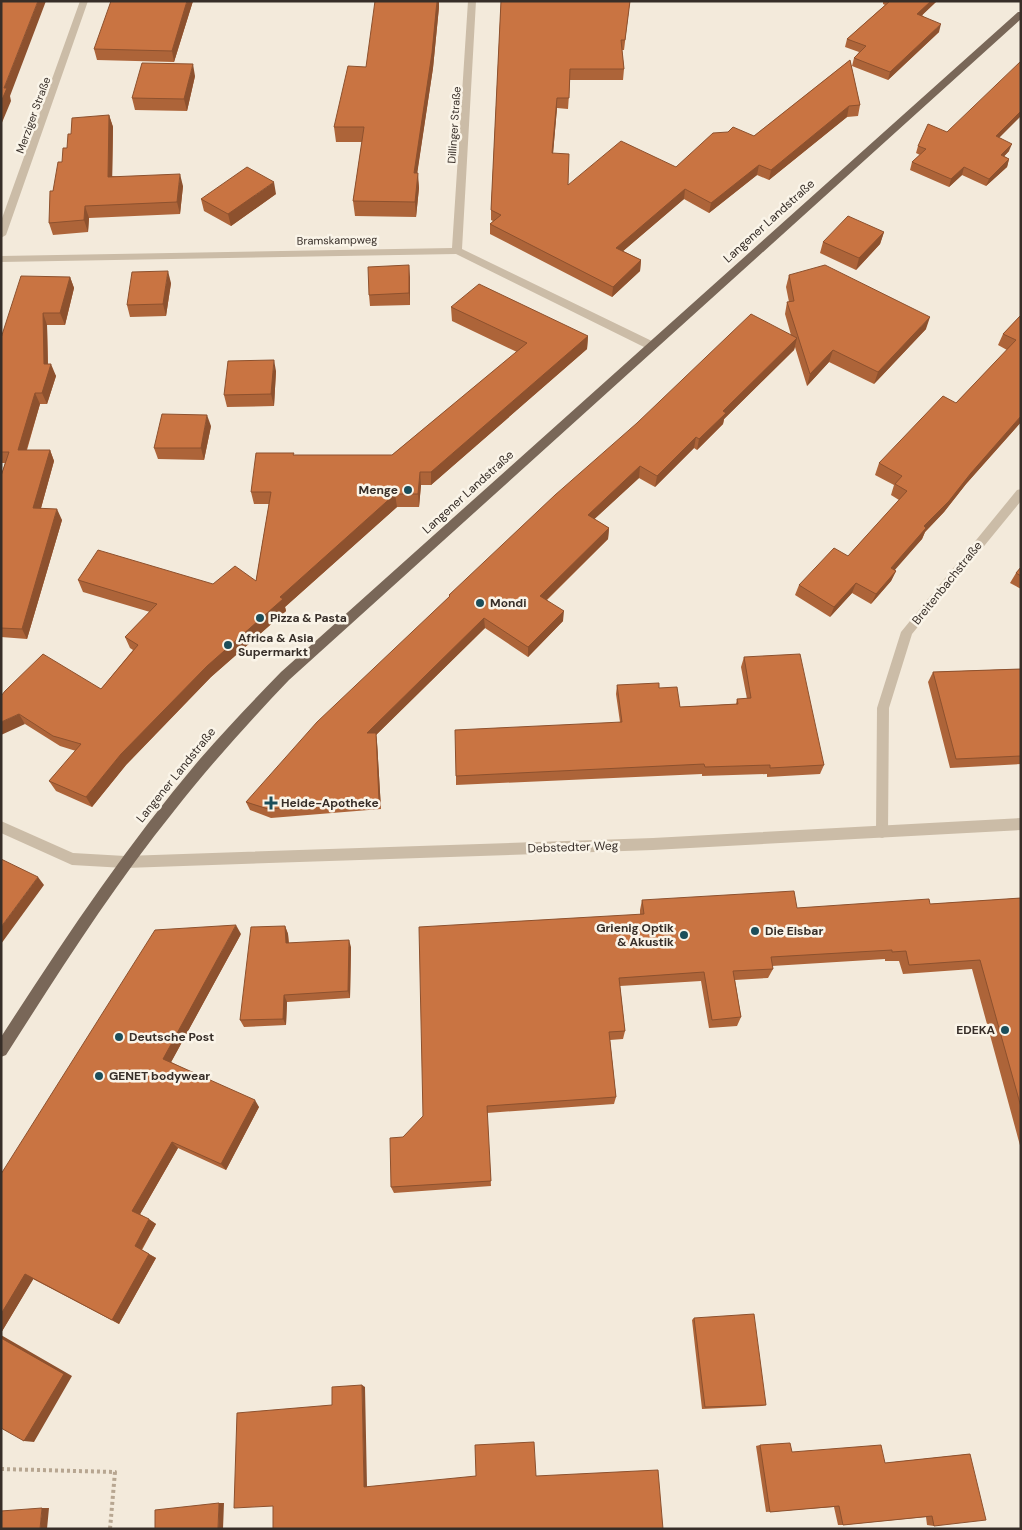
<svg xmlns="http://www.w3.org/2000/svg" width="1022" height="1530" font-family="'DM Sans',sans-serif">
<rect width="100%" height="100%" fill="#f3eadb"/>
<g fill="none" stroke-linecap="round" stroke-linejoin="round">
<path stroke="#b7a691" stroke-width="4" stroke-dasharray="3 3" stroke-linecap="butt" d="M1,1469L115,1472L110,1529"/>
<path fill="#cbbca7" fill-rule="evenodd" d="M80,1H88L6,235L1,238V221Z
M468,1H476L462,249L656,343V349H648L456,254L1,262V256L452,248Z
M1021,489V501L912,634L889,708L888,832L887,836L882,838L877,836L876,832L877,708L901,632L1017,490Z
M1,821L73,853L125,856L130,858L132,862L130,866L125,868L72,865L1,833Z"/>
<path fill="#cbbca7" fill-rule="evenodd" d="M1021,818V830L653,850L125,868L120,866L118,862L120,858L125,856L653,838Z"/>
<path fill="#796758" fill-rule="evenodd" d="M1018,12H1021V19L289,680C249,722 210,765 174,811C112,888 59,972 6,1055L1,1057V1037C63,941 126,846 200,759C226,729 253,701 281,672Z"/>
</g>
<path fill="#ad6439" d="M193,1L174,62L97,60L94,49Z
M501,1H630L624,50H622L624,69L623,80H570L568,109L557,108L553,154L568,185L676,167L754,136L850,60L860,105L858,116L847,117L769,180L757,175L709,213L684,199L623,251L641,260L640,271L612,297L490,234V224L493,221L491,220V210Z
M883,1H937L922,15L939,32L888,80L852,66L854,58L859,52L845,47L847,39L885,5L883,4Z
M439,7L433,68L417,173L419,188L416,217L355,216L353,201L362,142H336L334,127L366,67Z
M195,76L187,111L135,110L132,98Z
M109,115L113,127L112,176L183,186L180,214L89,218L88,232L53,235L49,223L53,191L62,162L67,148L71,134Z
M947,132L999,138L1009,151L1004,156L1009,159L1007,167L986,186L962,175L949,187L910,170L912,162L920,155L916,153L918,146Z
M276,194L231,226L204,211L201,199Z
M884,232L880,244L856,270L820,253L823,242Z
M789,275L926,329L874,384L829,362L807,386L795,347L794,350L724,419L723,424L697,450L694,448L655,487L639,478L594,519L609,528L608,539L547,600L563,621L528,657L485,628L376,735L377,742L381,809L271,818L250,810L246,802L449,597V595L791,335L785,314L787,302H789L786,287Z
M70,277L74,288L65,325H47L48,364L56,376L47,404H40L27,450H50L54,461L41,508L62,520L27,639L1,637V476L5,463H1V338Z
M410,277V305L370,306L369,295Z
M171,283L166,316L130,317L127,305Z
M451,307L588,336L587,349L431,485H421L419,507H397L285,607L286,611L211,677L126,765L92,807L56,791L49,781L76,751L60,746L25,724L1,696L101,689L133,650L130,648L125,637L150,612L83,592L78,580L213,584L256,581L269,504H254L251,492L294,455H392L517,352L452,321Z
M1021,315V422L966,484L944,512L925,532L922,539L894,570L896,571L891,581L871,604L852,593L830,617L795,595L799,585L848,556L899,500L891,495L894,485L875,475L879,463L956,403L1007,350L998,345L1003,334Z
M276,371L274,406L227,407L224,395Z
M211,426L204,460L158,459L154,448Z
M1021,567V589L1010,583L1016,573Z
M744,657L824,765L820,774L767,777V774L702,776V774L456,785V776L620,722L616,694L617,685L659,688L680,707L736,704L737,699H747L741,667Z
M1021,669V764L950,768L928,682L933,672Z
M1021,898V1149L972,969L903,974L899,961H885V959L772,966L773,969L768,978L735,980L741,1017L737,1026L709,1028L701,981L620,986L625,1031L623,1039L610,1040L616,1097L614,1104L487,1113L491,1186L394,1193L391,1187L403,1137L640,914V910L642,900L797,908L930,904Z
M285,926L288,934L289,943L351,947L350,998L287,1002L286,1025L244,1027L240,1020Z
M241,934L171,1062L259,1107L226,1170L178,1148L140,1214L156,1224L142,1250L156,1258L119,1324L33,1279L1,1333V1174Z
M694,1318L766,1405L762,1406L702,1409L692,1320Z
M760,1445L792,1452L885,1463L970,1454L934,1526L927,1525L926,1517L843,1525H838L834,1507L766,1512L756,1446Z"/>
<path fill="#8d512e" d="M38,1H46L10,96L11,101L1,125V102L4,88Z
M187,1H193L174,62L172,51Z
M437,1H439V7L433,68L415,188L414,173Z
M931,1H937L915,22L917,14Z
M941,24L939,32L888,80L890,72Z
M193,64L195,76L187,111L184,99Z
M557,98V108L552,164V153Z
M849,106L847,117L769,180L771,170Z
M1021,111V116L993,144L996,136Z
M109,115L113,127L112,189L108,177Z
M1012,144L1009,151L998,163L1001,155Z
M1009,159L1007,167L986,186L989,179Z
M759,165L757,175L709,213L711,203Z
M964,167L962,175L949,187L951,179Z
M418,173L419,188L416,217L415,202Z
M180,174L183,186L180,214L177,202Z
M274,182L276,194L231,226L228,214Z
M685,189L684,199L615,258L616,248Z
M85,206L89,218L88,232L84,220Z
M884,232L880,244L856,270L859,258Z
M641,260L640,271L612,297L613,287Z
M409,265L410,277V305L409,293Z
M168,271L171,283L166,316L163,304Z
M70,277L74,288L65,325L60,313Z
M43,313L47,325L48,373L51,364L56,376L47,404L42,393L44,364Z
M930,317L926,329L874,384L878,372Z
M588,336L587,349L431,485V472Z
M797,338L794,350L724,419L723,424L697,450L699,439L723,411Z
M833,350L829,362L807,386L810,374Z
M274,360L276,371L274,406L271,394Z
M35,393L40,404L23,461L18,450Z
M207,415L211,426L204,460L201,448Z
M1021,416V422L966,484L944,512L925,532L922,539L887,579L891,568L924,526Z
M696,437L694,448L655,487L657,476Z
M50,450L54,461L38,519L33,508Z
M640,466L639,478L587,526L588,515Z
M420,472L421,485L419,507L418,494Z
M395,494L397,507L285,607L286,611L211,677L126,765L92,807L86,797L121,754L207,666L280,597Z
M57,509L62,520L27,639L22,629Z
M609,528L608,539L540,606V596Z
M896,571L891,581L871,604L876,594Z
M856,583L852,593L830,617L834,607Z
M564,611L563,621L528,657V647Z
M484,618L485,628L376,735L377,742L381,809L367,733Z
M19,714L25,724L1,735V722Z
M38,877L44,885L1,944V927Z
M236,925L241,934L169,1066L163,1059Z
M285,926L288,934L289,950L286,943Z
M349,940L351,947L350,998L348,991Z
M284,995L287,1002L286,1025L283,1019Z
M255,1100L259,1107L226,1170L221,1164Z
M172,1142L178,1148L139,1216L132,1211Z
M149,1219L156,1224L141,1250L135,1246Z
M149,1254L156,1258L119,1324L112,1320Z
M25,1274L34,1278L1,1333V1314Z
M1,1335L72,1376L34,1442L24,1441Z
M362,1385L365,1387L367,1487H364Z
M219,1503H224L223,1529H218Z
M42,1508H49L47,1529H40Z"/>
<path fill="#c97442" stroke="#8d512e" d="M1,1H38L4,88H7L1,102Z
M111,1H187L172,51L94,49Z
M375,1H437L432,53L414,173H418L415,202L353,201L364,127H334L348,66L366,67Z
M501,1H630L625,40H621L624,69H570L569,98H557L552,153L569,154L568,185L621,141L676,167L713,133L728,132L733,127L754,136L850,60L860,105L849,106L771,170L759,165L711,203L685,189L616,248L641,260L613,287L490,224L501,215L491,210Z
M890,1H931L917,14L941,24L890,72L854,58L866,46L847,39Z
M1021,61V111L996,136L1012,144L1001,155L1009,159L989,179L964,167L951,179L912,162L926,149L918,146L928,124L947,132Z
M142,63L193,64L184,99L132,98Z
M109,115L108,177L180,174L177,202L85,206L84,220L49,223L50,191H53L58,162H62L63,148H67L68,134H71L72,118Z
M247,167L274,182L228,214L201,199Z
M848,216L884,232L859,258L823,242Z
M409,265V293L369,295L368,267Z
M825,265L930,317L878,372L833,350L810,374L787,302L794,301L789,275Z
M168,271L163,304L127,305L132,272Z
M21,276L70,277L60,313H43L44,364H51L42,393H35L18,450H50L33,508L57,509L22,629L1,628V476L9,452H1V338Z
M479,284L588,336L431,472H420L418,494H395L280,597L283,599L207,666L121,754L86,797L49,781L81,744L53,736L19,714L1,722V696L5,691L43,654L101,689L138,645L125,637L157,604L78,580L98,550L213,584L235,566L256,581L271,492H251L256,453H294L293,455H392L527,343L451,307Z
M751,314L797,338L723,411L726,413L699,439L696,437L657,476L640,466L588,515L609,528L540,596L564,611L528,647L484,618L367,733H376L379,801L268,809L246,802L317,722L450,596L449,595L555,495L637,423Z
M1021,315V416L971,473L949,501L924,526L926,528L891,568L896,571L876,594L856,583L834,607L799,585L834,548L848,556L907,491L895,484L902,476L879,463L943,396L956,403L1016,340L1003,334Z
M274,360L271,394L224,395L228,361Z
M162,414L207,415L201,448H154Z
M1021,567V576L1016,573Z
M800,654L824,765L770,768V765L705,767L704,764L456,776L455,730L622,722L617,685L659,683V688L677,687L680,707L738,704L737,699L751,698L744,657Z
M1021,669V756L956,759L933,672Z
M1,859L38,877L1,927Z
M794,891L797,908L929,899L930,904L1021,898V1107L980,960L909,965L906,951L892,952V950L771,957L773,969L733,971L741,1017L712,1020L704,972L619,978L625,1031L609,1032L616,1097L487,1106L491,1181L391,1187L390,1138L403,1137L423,1116L419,927L644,914L642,900Z
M236,925L163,1059L255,1100L221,1164L172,1142L132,1211L149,1219L135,1246L149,1254L112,1320L25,1274L1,1314V1174L155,930Z
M285,926L286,943L349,940L348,991L284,995L283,1019L240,1020L251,927Z
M754,1314L766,1405L705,1407L694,1318Z
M1,1338L64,1374L24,1441L1,1428Z
M362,1385L364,1487L476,1476L475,1445L534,1442L536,1476L658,1470L663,1529H273V1506L234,1508L237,1413L332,1405V1387Z
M790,1443L792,1452L881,1445L885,1463L970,1454L986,1520L934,1526L932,1516L843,1525L839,1506L770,1512L760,1445Z
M219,1503L218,1529H155V1510Z
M42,1508L40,1529H1V1511Z"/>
<g fill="#1c4e5a" stroke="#faf4e8" stroke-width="2">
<circle cx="408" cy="490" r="5"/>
<circle cx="480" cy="603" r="5"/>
<circle cx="260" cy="618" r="5"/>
<circle cx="228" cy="645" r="5"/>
<path d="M268.5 795.5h5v5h5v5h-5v5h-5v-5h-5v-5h5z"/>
<circle cx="755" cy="931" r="5"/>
<circle cx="684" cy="935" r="5"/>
<circle cx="1005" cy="1030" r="5"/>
<circle cx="119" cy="1037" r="5"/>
<circle cx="99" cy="1076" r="5"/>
</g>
<g text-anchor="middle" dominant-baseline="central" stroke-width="5" stroke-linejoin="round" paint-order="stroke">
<g font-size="11" fill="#372e28" stroke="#faf4e8">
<text transform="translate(33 115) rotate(-70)">Merziger Straße</text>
<text transform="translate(454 125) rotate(-86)">Dillinger Straße</text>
<text transform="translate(337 240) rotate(-1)">Bramskampweg</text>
</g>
<g font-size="12" fill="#372e28" stroke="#faf4e8">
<text transform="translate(769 221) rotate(-42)">Langener Landstraße</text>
<text transform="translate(468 492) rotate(-42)">Langener Landstraße</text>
<text transform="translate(947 583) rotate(-51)">Breitenbachstraße</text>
<text transform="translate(176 775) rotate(-51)">Langener Landstraße</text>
<text transform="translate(573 847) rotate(-2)">Debstedter Weg</text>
</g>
<g font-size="12" font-weight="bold" fill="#372e28" stroke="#faf4e8" text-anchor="start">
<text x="398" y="490" text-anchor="end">Menge</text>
<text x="490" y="603">Mondi</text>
<text x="270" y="618">Pizza &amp; Pasta</text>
<text x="238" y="638">Africa &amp; Asia<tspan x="238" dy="14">Supermarkt</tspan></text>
<text x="281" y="803">Heide-Apotheke</text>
<text x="674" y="928" text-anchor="end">Grienig Optik<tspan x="674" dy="14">&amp; Akustik</tspan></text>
<text x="765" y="931">Die Eisbar</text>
<text x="995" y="1030" text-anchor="end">EDEKA</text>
<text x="129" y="1037">Deutsche Post</text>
<text x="109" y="1076">GENET bodywear</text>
</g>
</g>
<rect width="1022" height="1530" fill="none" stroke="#372e28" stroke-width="5"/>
</svg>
